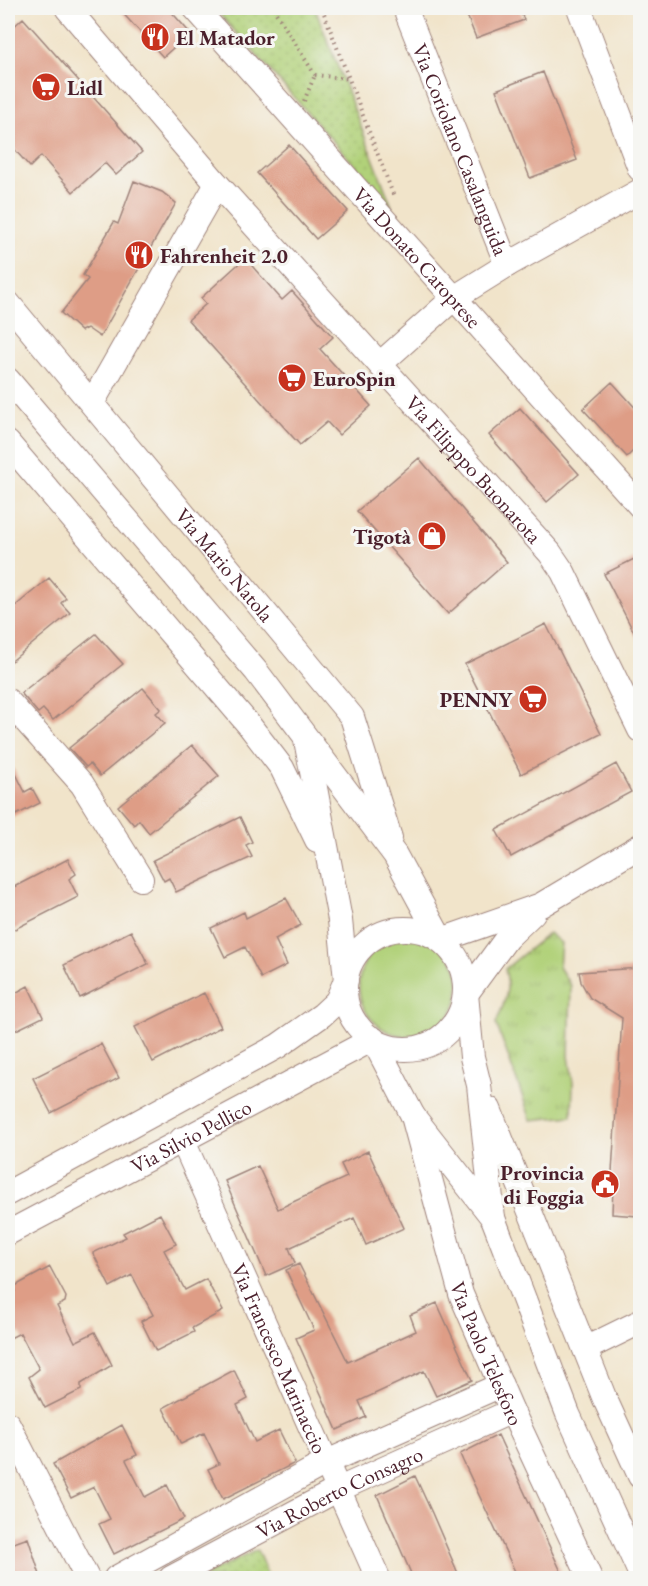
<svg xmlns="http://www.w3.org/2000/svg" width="648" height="1586" font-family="'EB Garamond',serif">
<defs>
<pattern id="grass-tufts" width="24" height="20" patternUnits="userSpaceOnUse" patternTransform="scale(1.5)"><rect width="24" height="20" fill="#b1d179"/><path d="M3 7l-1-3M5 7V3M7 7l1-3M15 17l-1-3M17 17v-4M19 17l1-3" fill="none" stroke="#9ab369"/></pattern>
<pattern id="park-dots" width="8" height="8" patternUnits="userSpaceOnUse" patternTransform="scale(1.5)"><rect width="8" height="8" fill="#b1d179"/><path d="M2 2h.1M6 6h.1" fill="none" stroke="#9ab369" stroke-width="1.8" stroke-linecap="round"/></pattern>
</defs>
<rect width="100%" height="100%" fill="#f6f6f2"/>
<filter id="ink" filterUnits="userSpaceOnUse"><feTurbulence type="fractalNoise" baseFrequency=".0167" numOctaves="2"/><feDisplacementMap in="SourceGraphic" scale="12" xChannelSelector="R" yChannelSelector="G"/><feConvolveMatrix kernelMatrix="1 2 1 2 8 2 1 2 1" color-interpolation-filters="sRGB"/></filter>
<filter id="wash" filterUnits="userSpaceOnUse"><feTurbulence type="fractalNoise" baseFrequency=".008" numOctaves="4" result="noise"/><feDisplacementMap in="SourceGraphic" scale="24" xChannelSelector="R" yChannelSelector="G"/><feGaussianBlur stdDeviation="1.35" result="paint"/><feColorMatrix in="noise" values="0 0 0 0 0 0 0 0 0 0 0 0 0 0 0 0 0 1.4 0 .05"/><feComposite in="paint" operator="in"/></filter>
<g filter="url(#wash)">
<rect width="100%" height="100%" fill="#f1e4ca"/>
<path fill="url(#grass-tufts)" stroke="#7e7852" stroke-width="1.5" d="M549,933L561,943L559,967L571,986L569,1056L573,1083L572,1116L531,1120L496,1023C504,1005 511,989 505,969Z"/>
<path fill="url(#park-dots)" stroke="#7e7852" stroke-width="1.5" d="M214,8H315L392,207Z
M257,1550L269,1578H199Z"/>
<path fill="#b1d179" stroke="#7e7852" stroke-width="1.5" d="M359 986a50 50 0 1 1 100 0a50 50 0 1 1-100 0Z"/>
<g id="blocks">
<path fill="#de9d86" d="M118,8H168L190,33L163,57Z
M464,8H519L524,20L476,38Z
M23,18L142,152L116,175L105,163L73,192L41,156L30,167L8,142V32Z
M543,72L577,160L530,178L496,90Z
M289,145L348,211L316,239L257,173Z
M134,181L162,192L176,203L100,337L87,328L81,331L61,313L88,279L83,275L114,222L118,224Z
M245,258L282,300L292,291L333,337L320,349L371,406L339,435L327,422L300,445L188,320L206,304L201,298Z
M612,382L640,413V444L627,457L583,409Z
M520,408L579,474L547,502L489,435Z
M419,458L507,562L448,614L357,511Z
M634,559L635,562L640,560V644L604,574Z
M49,578L66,598L61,603L70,613L8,664V612Z
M546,624L601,734L521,774L465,664Z
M96,634L123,664L53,720L43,709L38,713L21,693Z
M143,688L161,709L156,713L165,723L100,776L90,764L86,767L69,748Z
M192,745L219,776L149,833L139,820L134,825L118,806Z
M8,758L25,792L32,788L40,803L8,819Z
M616,764L631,792L511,857L496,830Z
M240,817L252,842L246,845L252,857L176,892L169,878L164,881L153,860Z
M68,859L76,874L69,879L78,897L13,930L8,918V890Z
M286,898L301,925L275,939L287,965L261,978L245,947L225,957L211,928L244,912L246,918Z
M131,931L148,964L80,998L64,965Z
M640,968V1198L638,1216L612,1214L613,1187H611L622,1018L590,998L581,982L579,972Z
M28,986L43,1017L8,1034V997Z
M204,993L221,1027L153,1062L135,1027Z
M101,1044L119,1078L51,1113L33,1078Z
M368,1151L404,1228L366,1245L354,1218L289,1248L295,1263L266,1276L225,1181L258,1166L278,1209L347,1177L341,1164Z
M160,1214L176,1244L164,1250L185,1290L206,1279L223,1311L192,1328L194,1332L156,1351L141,1321L153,1315L132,1275L110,1287L93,1253L126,1237L123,1233Z
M299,1264L348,1362L416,1331L410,1315L437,1303L472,1380L436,1396L424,1371L359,1401L366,1417L337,1430L296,1338L314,1330L286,1270Z
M50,1267L66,1297L65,1302L57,1306L75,1342L95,1332L112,1365L81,1384V1390L45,1408L29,1377L39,1369L20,1333L8,1339V1294L15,1291V1286Z
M234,1370L248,1399L237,1405L255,1442L279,1430L295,1463L223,1499L208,1469L219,1464L204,1433L181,1444L163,1408Z
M122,1425L137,1455L126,1460L145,1497L167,1485L184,1519L114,1554L99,1524L110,1519L94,1487L71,1498L53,1464Z
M498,1435L564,1578H518L463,1461L460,1454Z
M415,1476L432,1513L460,1578H413L377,1495Z
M28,1538L41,1578H8V1545Z"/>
</g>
</g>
<g filter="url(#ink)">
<use href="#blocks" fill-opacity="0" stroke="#9e827a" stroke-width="1.5"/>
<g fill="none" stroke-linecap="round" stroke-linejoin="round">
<g stroke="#9e827a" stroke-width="26">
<g id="minor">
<path id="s1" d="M67,8L217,184L550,553L563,572L640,730"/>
<path id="s2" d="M195,8L640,506"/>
<path id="s3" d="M405,8L507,265"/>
<path d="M579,8L640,169"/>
<path id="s4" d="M8,303L352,717L390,838"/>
<path d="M380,364L454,298L507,265L640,191"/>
<path d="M8,380L256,671L395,855L441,940"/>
<path d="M92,403L217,184"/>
<path d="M8,443L249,725L282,768L317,840"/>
<path d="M8,701L82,784L141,879"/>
<circle cx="405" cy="989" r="60"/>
<path d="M441,940L541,905L640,846"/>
<path d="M466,994L472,1057L479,1085L493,1218L568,1414L640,1573"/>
<path d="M466,994L507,938L533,913"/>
<path d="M373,1039L413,1116L493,1218"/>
<path d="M489,1109L604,1397L640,1476"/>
<path id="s5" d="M413,1116L461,1294L512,1411L590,1578"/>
<path id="s6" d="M182,1139L378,1578"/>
<path d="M8,1193L278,1046L322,1015L337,1001L346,980L340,920L306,740"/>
<path id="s7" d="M8,1233L373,1039"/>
<path d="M585,1349L640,1322"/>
<path d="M8,1424L87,1578"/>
<path d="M116,1578L327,1462L501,1385"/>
<path id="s8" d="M171,1578L337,1490L512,1411"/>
</g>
</g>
<path stroke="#9e827a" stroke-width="4" stroke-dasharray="1.5 4.5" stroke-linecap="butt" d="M273,8L315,75
M322,8L394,197
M227,12L239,8
M315,75L350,79
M304,101L315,75"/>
<use href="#minor" stroke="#fff" stroke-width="24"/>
</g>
</g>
<defs>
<g id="restaurant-disc" transform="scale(1.5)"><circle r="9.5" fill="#c8321e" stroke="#f6f6f2"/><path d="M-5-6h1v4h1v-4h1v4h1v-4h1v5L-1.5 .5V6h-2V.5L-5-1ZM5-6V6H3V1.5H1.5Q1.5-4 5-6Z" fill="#fff"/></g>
<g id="supermarket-disc" transform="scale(1.5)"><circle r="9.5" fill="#c8321e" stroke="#f6f6f2"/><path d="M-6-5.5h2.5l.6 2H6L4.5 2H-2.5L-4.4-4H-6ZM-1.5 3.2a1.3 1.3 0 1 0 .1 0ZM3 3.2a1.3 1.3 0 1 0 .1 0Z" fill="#fff"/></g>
<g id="shop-disc" transform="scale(1.5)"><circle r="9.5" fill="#c8321e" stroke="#f6f6f2"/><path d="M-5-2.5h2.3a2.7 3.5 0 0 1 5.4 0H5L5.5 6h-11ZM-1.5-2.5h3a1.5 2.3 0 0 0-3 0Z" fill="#fff"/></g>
<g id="civic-disc" transform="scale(1.5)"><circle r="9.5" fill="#c8321e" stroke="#f6f6f2"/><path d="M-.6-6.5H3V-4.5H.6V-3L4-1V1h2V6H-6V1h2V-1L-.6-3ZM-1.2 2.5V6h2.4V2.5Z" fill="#fff"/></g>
</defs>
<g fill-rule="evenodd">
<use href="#restaurant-disc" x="155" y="37"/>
<use href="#supermarket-disc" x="46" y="87"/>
<use href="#restaurant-disc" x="139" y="255"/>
<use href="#supermarket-disc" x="292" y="378"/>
<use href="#shop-disc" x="432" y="536"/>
<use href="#supermarket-disc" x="533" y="699"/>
<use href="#civic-disc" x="605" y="1184"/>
</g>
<g text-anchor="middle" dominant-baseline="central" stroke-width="6" stroke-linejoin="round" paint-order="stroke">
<g font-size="21" font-weight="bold" fill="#4a1f2b" stroke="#f6f6f2" text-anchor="start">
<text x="176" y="37">El Matador</text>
<text x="67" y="87">Lidl</text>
<text x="160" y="255">Fahrenheit 2.0</text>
<text x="313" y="378">EuroSpin</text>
<text x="411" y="536" text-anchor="end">Tigotà</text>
<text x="512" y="699" text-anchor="end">PENNY</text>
<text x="584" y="1172" text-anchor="end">Provincia<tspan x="584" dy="24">di Foggia</tspan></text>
</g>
<g font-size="21" fill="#4a1f2b" stroke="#f6f6f2">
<text stroke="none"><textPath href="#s3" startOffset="152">Via Coriolano Casalanguida</textPath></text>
<text stroke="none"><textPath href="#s2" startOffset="334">Via Donato Caroprese</textPath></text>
<text stroke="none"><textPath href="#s1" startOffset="615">Via Filipppo Buonarota</textPath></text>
<text stroke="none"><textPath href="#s4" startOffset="340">Via Mario Natola</textPath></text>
<text stroke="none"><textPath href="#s7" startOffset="207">Via Silvio Pellico</textPath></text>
<text stroke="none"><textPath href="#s5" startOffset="249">Via Paolo Telesforo</textPath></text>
<text stroke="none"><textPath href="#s6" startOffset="240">Via Francesco Marinaccio</textPath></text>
<text stroke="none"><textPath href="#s8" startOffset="189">Via Roberto Consagro</textPath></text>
</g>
</g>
<rect width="648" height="1586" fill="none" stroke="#f6f6f2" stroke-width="30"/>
</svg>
